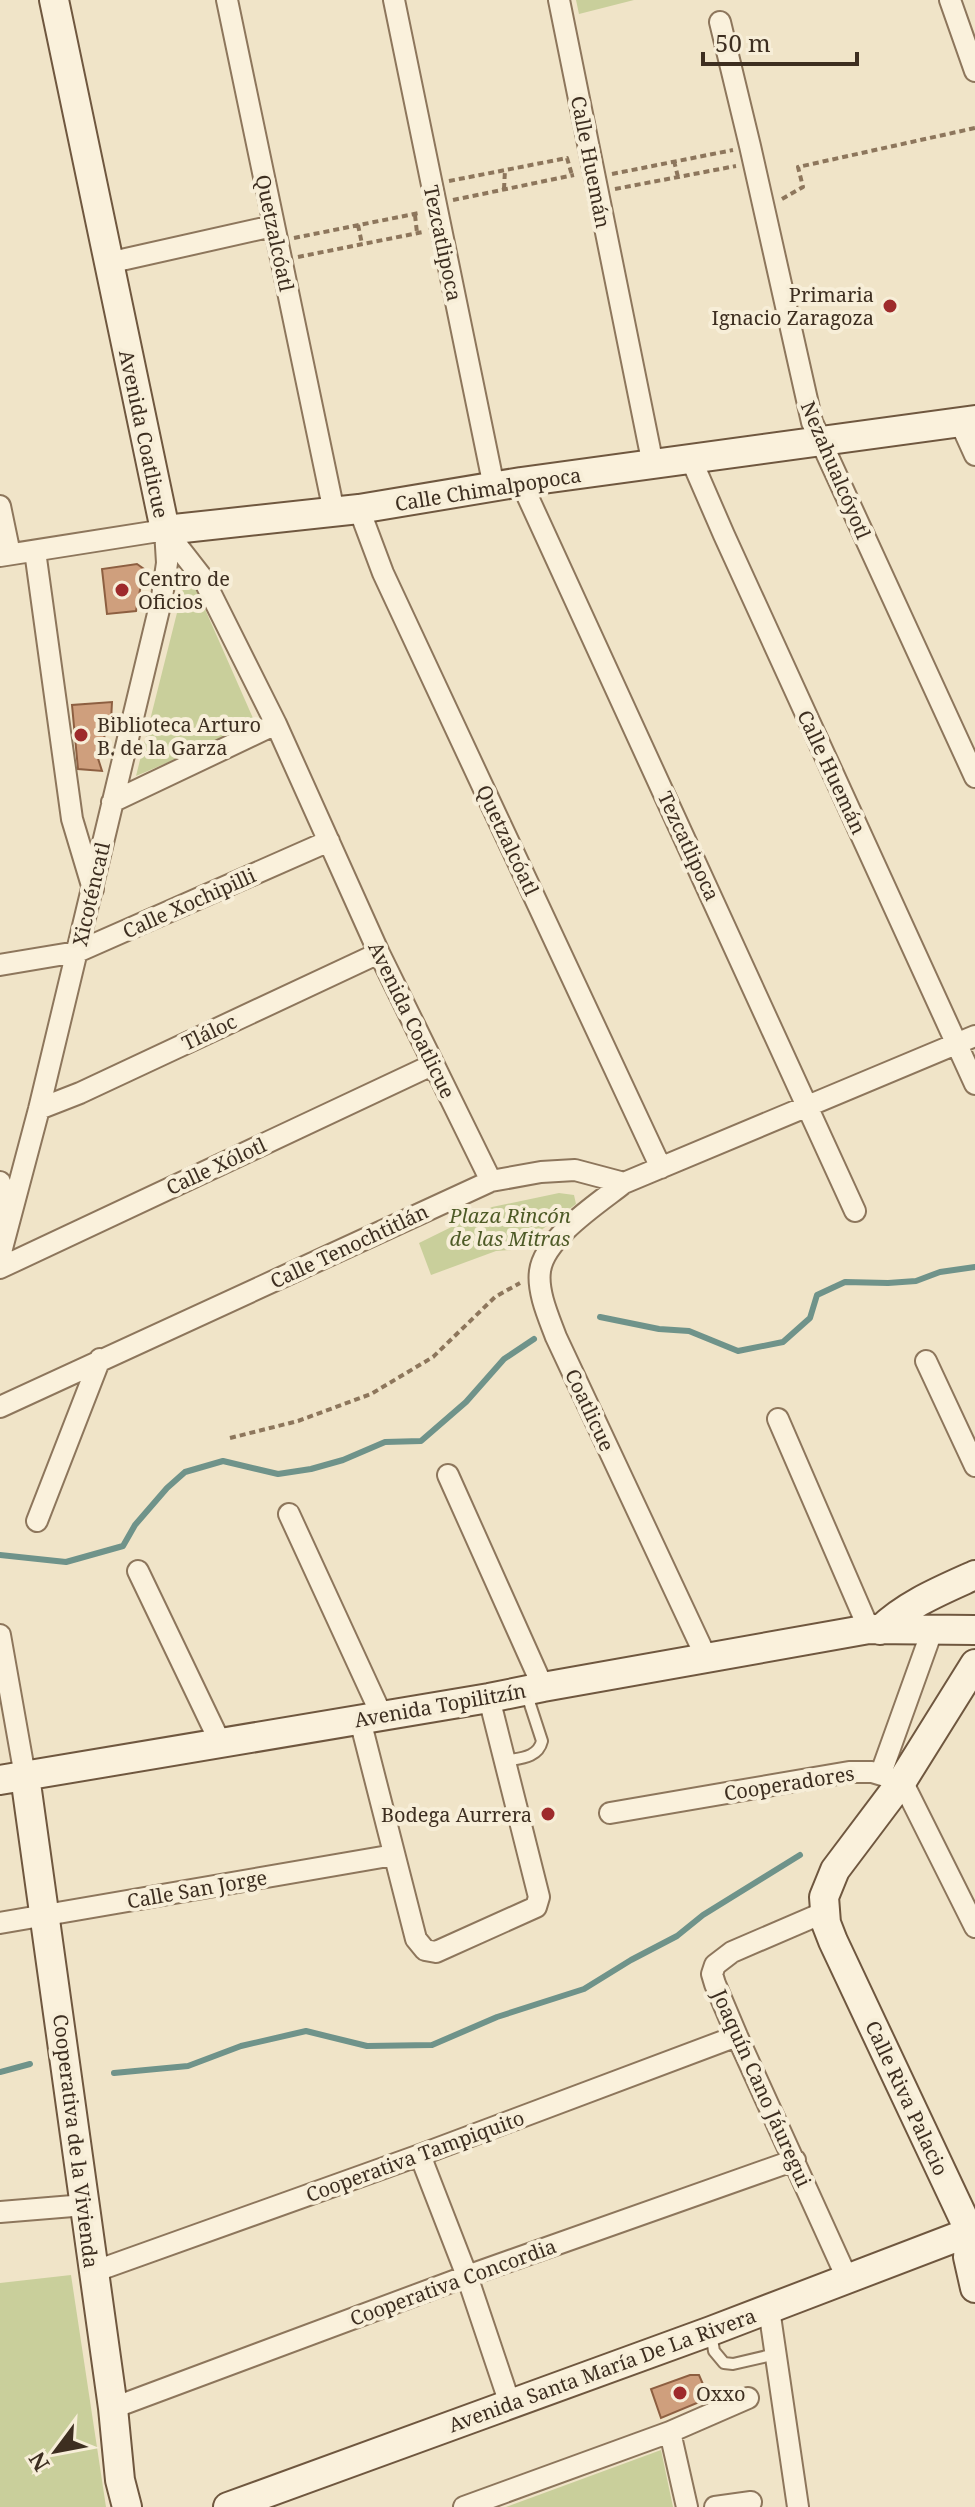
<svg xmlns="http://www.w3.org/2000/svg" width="975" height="2507" font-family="'Noto Serif',serif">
<rect width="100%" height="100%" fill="#f0e4c8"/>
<path fill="#c9cf9b" d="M576,0H634L579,14Z
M190,575L256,725L136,776L185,581Z
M559,1193L574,1195L576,1204L540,1231L527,1249L496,1251L431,1275L419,1243L492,1207Z
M71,2275L106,2507H0V2283Z
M661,2450L673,2507H506Z"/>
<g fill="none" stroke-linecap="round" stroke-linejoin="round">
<path stroke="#6f938a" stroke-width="6" d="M600,1317L659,1329L689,1331L738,1351L783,1342L810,1318L817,1295L845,1282L888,1283L916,1281L940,1272L975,1267
M0,1555L66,1562L123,1546L135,1525L167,1488L185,1472L223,1461L278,1474L311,1469L343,1460L385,1442L421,1441L466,1402L504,1359L534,1339
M0,2072L30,2064
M114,2073L188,2066L241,2046L306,2031L367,2046L432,2045L497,2017L584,1989L631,1960L677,1936L703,1915L800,1855"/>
</g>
<path fill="#cf9f7d" stroke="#8d5f41" stroke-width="2" d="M137,564L144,569L136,611L107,614L102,569Z
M112,702L111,721L102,725L106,744L96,752L102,771L78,769L72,705Z
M690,2375H699L709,2398L661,2418L651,2389Z"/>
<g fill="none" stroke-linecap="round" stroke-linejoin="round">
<g stroke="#8d765c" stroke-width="14">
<path id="lane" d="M505,1761C520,1758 538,1758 542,1741L526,1692
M711,2333L714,2351L724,2363L733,2364L776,2354"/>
</g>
<g stroke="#8d765c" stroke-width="24">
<path id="street" d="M227,0L334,512
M394,0L494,487
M559,0L653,465
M950,0L975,71
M720,22L750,146L812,422L975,777
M108,263L273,226
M960,422L975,455
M691,459L724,535L975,1084
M521,482L855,1211
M0,506L10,554
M359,509L383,573L661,1168
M165,530L204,580L276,724L379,953L491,1181
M35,551L72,819L93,889
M0,556L165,530
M112,802L276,724
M0,965L77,952L329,841
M39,1109L80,1093L379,953
M0,1182L10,1216
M624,1183C600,1202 544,1238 540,1271C537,1292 549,1318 556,1337L706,1657
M0,1256L39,1109L162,597L167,563L165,530
M0,1268L432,1065
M926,1361L975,1466
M0,1407L491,1181L541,1172L575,1170L624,1183L975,1036
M778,1419L869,1629
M448,1475L543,1687
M289,1514L382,1716
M37,1521L100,1359
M138,1571L220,1742
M0,1635L25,1776
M360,1720L416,1939L425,1950L436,1952L536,1907L539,1897L489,1698
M881,1773L932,1631
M610,1813L849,1772H872L902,1781L975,1927
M825,1912L732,1952L715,1965L712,1974L715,1984L737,2036L847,2278
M0,1923L394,1855
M420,2155L467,2276L510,2404
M0,2212L85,2205
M93,2272L420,2155L737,2036
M769,2309L798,2507
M113,2408L467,2276L795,2160
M670,2432L687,2507
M464,2507L670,2432L748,2398
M715,2507L751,2502"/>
</g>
<g stroke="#6f573f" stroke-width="32">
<path id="secondary" d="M54,0L165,530L359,509L521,482L975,420
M880,1630C907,1604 942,1590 975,1575
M975,1664L902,1781L835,1870L824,1897L826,1923L833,1941L970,2232L968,2257L975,2288
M25,1776L113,2408L120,2480L127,2507
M0,1780L489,1698L543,1687L869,1629L975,1630
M228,2507L711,2331L975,2230"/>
</g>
<path stroke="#8d765c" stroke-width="4" stroke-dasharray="6 4" stroke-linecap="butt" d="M674,161L678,177
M612,174L733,150
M449,181L567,158L572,175
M504,189L505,170
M615,189L736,166
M782,199L803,187L798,167L975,128
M453,200L574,175
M415,215L417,233
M358,225L362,244
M294,238L419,213
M298,257L423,232
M230,1438L298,1421L371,1394L433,1357L495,1297L520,1283"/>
<use href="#lane" stroke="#faf1dc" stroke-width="10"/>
<use href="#street" stroke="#faf1dc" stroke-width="20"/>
<use href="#secondary" stroke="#faf1dc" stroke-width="28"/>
</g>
<g fill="#9e2a2b" stroke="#f7eed8" stroke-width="3">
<circle cx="890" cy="306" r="8"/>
<circle cx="122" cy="590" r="8"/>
<circle cx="81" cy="735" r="8"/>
<circle cx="548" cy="1814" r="8"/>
<circle cx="680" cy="2393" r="8"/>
</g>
<g text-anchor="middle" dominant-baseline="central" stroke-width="8" stroke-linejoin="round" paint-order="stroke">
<g font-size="20" fill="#3d2e20" stroke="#f7eed8">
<text transform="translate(591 162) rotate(79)">Calle Huemán</text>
<text transform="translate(275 233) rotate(78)">Quetzalcóatl</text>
<text transform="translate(443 243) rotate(78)">Tezcatlipoca</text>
<text transform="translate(144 434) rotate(78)">Avenida Coatlicue</text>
<text transform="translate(836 470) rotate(67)">Nezahualcóyotl</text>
<text transform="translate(488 489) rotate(-9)">Calle Chimalpopoca</text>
<text transform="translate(832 772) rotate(65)">Calle Huemán</text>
<text transform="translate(508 840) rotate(65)">Quetzalcóatl</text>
<text transform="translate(689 846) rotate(65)">Tezcatlipoca</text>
<text transform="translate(91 894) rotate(-77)">Xicoténcatl</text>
<text transform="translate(189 903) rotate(-24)">Calle Xochipilli</text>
<text transform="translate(412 1020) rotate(64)">Avenida Coatlicue</text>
<text transform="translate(209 1032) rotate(-25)">Tláloc</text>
<text transform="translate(216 1166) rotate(-25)">Calle Xólotl</text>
<text transform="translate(349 1246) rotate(-25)">Calle Tenochtitlán</text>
<text transform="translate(590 1410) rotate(65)">Coatlicue</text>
<text transform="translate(440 1705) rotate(-10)">Avenida Topilitzín</text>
<text transform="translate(789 1783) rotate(-9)">Cooperadores</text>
<text transform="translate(197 1889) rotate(-10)">Calle San Jorge</text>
<text transform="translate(762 2088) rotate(66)">Joaquín Cano Jáuregui</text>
<text transform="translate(907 2098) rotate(65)">Calle Riva Palacio</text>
<text transform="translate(76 2141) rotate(83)">Cooperativa de la Vivienda</text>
<text transform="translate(415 2156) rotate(-20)">Cooperativa Tampiquito</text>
<text transform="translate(453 2282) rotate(-20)">Cooperativa Concordia</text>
<text transform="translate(602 2370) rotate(-20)">Avenida Santa María De La Rivera</text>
</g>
<g font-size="20" fill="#3d2e20" stroke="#f7eed8" text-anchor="start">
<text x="874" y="294" text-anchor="end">Primaria<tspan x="874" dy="23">Ignacio Zaragoza</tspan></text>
<text x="138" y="578">Centro de<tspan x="138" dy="23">Oficios</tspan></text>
<text x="97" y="724">Biblioteca Arturo<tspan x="97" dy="23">B. de la Garza</tspan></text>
<text x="532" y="1814" text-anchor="end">Bodega Aurrera</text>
<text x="696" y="2393">Oxxo</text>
</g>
<g font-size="20" font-style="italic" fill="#4d5a26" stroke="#f7eed8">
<text x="510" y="1215">Plaza Rincón<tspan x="510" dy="23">de las Mitras</tspan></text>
</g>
</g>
<g transform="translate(56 2451) rotate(238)" stroke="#f7eed8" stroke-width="6" paint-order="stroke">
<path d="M0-6L14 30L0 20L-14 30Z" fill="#3d2e20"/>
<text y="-12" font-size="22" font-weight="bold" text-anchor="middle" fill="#3d2e20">N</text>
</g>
<path d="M703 52v12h154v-12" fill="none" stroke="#3d2e20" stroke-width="4"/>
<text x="715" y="52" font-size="24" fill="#3d2e20" stroke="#f7eed8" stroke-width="6" paint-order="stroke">50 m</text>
</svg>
